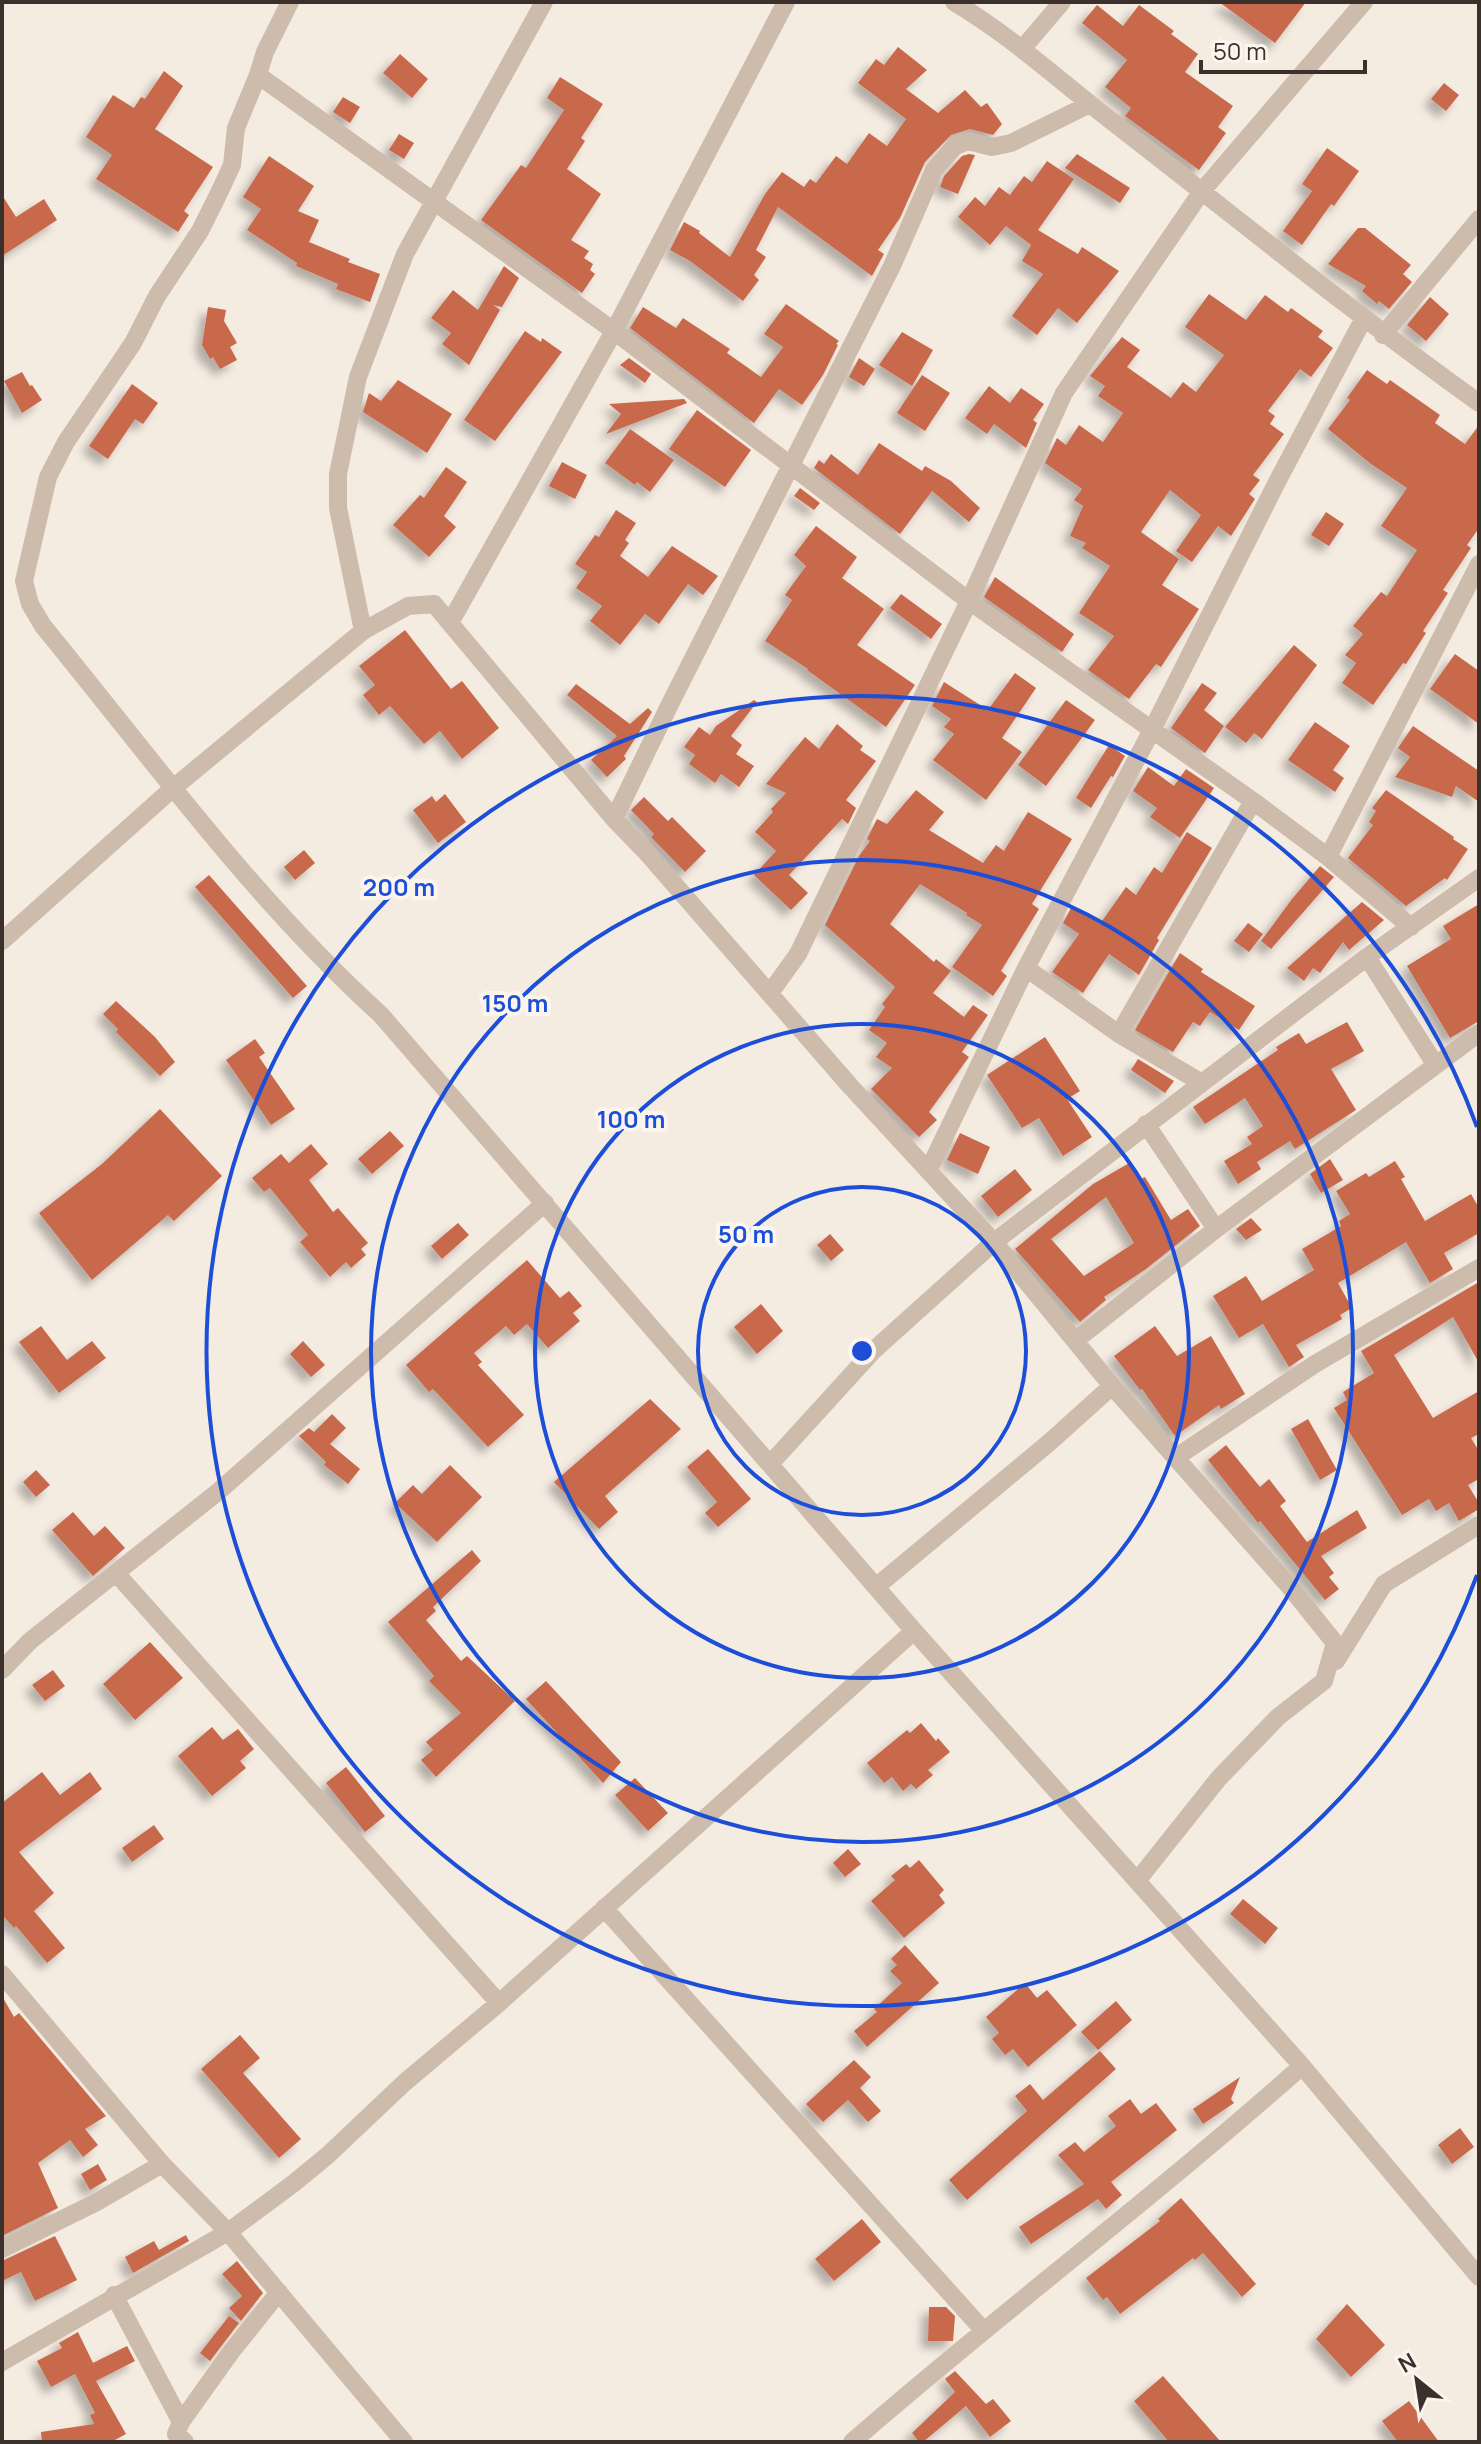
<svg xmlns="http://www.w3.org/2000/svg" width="1481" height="2444" font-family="Manrope,sans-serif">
<defs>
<filter id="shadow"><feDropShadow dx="-7" dy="7" stdDeviation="4" flood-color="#0004"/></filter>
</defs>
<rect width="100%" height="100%" fill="#f4ebe1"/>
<path fill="#c8694b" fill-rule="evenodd" filter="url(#shadow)" d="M1219,2H1306L1275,43Z
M1097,5L1123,26L1139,5L1174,31L1171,34L1198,54L1185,72L1233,106L1218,127L1226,133L1199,170L1125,116L1131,108L1105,87L1127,60L1082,23Z
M898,47L927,70L906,89L938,113L965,90L981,107L987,103L1002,124L993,135L970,129L951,135L925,162L900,218L878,250L884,254L872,276L778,207L756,250L766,257L754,275L759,280L743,301L690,261L670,250L684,222L700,231L699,233L730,257L765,194L782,172L804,187L810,179L816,183L836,156L847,164L869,133L887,146L906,119L858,83L876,59L884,65Z
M400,54L428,79L412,98L383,73Z
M164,71L183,86L155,129L213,167L184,211L189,215L178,232L96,179L112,155L86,137L113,95L134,108L141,97L145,99Z
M560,77L603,104L581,138L585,141L567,169L601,194L571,240L589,251L584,258L593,264L590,270L595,274L582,293L481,220L521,165L526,168L564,110L547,98Z
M1444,83L1459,95L1446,111L1431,99Z
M343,97L360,107L350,123L333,112Z
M399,134L414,143L404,159L389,150Z
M1327,148L1359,171L1334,206L1331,204L1302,245L1283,231L1312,191L1302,184Z
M969,154L975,155L958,194L940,187L944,176L962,156Z
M1077,154L1130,188L1120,203L1065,168Z
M269,156L314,186L298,211L319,220L309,242L350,259L348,262L380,274L370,302L336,289L338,284L296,266L297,263L247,230L261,209L243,197Z
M1047,161L1074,179L1038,230L1078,254L1082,247L1119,271L1077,323L1058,308L1037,335L1012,316L1043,274L1022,261L1031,245L1006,226L990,245L958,217L975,197L985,206L999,187L1010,195L1024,176L1032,182Z
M2,195L16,217L44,199L57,220L2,256Z
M1358,228H1365L1411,265L1403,274L1412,282L1389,309L1379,301L1377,304L1362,291L1366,286L1328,264Z
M504,266L519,278L502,307L493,305L500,310L469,365L442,344L451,333L431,318L453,290L478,310Z
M1209,294L1246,320L1265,295L1288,312L1291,308L1323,331L1318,337L1333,348L1311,377L1300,369L1268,411L1275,416L1270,424L1284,434L1253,475L1260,480L1249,494L1255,499L1231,536L1218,526L1192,562L1176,551L1201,515L1170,490L1141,532L1179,559L1162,585L1199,609L1161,667L1156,664L1129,699L1088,670L1114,636L1079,613L1110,566L1082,548L1086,543L1070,536L1083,506L1074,500L1082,489L1045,463L1057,438L1066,445L1079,425L1103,442L1123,413L1098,396L1105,386L1090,376L1122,337L1140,350L1127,367L1171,398L1183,382L1196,392L1224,355L1185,327Z
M1430,297L1449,314L1426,341L1407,325Z
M786,304L839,341L836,344L838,345L823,375L802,405L779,389L754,423L630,328L643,307L676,328L683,318L730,349L727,353L761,377L783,347L764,334Z
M208,307L226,310L224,321L237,343L230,347L237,360L220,369L213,357L210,359L202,345Z
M525,331L541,342L542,338L562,352L495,441L464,420Z
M902,332L933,350L912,386L879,365Z
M629,358L651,374L645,383L620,365Z
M859,358L875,369L864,386L849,377Z
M1367,370L1387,384L1390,380L1440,415L1435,423L1465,444L1479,425V528L1467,545L1471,548L1443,590L1448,593L1423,631L1426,633L1406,664L1403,663L1373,705L1342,683L1356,663L1345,655L1363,634L1353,626L1381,592L1387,596L1417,550L1381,526L1407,488L1371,464L1328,429L1350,400L1347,398Z
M22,372L30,386L32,385L42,400L22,413L4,381Z
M922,375L950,393L925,431L897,413Z
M398,380L452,414L427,453L363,412L369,393L381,401Z
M132,384L158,403L143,424L135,419L108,459L89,446Z
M989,386L1010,403L1021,388L1044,404L1033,420L1037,423L1026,448L994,424L987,434L965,418Z
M684,399L687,403L606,434L621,414L609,404Z
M697,410L751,450L725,487L669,449Z
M630,429L674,460L650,492L637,482L635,485L605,463Z
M879,443L922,471L925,466L951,481L980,508L969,522L932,491L900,534L814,468L819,460L824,464L831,454L858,475Z
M562,462L587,475L575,499L549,486Z
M446,467L467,482L444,516L456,527L429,557L393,525L420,495L424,498Z
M800,488L820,503L814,510L794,496Z
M616,510L636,523L625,540L629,543L620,556L648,577L672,546L718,576L703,595L688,584L659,624L645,614L620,645L590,621L602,606L576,588L587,572L575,564L595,535L599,537Z
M1326,512L1344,524L1329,546L1311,535Z
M816,526L857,557L842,578L884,609L857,645L915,685L886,727L807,670L808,669L765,641L792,600L785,595L806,566L794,555Z
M995,577L1074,634L1062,652L984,597Z
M901,594L942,624L931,639L890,608Z
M405,630L451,689L462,681L499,728L462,759L440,731L424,744L390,706L379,715L363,695L375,685L359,666Z
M1294,645L1317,665L1262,739L1254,733L1246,743L1225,727Z
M1455,654L1479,671V724L1430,689Z
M1015,673L1036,688L1002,738L1022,752L986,800L933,760L954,734L944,727L951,719L932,706L944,682L988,710Z
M1202,683L1217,693L1204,710L1224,726L1205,753L1171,728Z
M576,684L630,724L648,708L652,712L624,756L626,759L607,777L591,760L617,736L567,695Z
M754,700L757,702L731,736L742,745L736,754L754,766L739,787L721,774L715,783L689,764L695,755L684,747L699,727L710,735L716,726Z
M1066,700L1095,720L1046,786L1018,765Z
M1315,722L1350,746L1333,770L1344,778L1335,792L1288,760Z
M837,724L863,746L860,750L876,761L846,800L856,808L848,824L842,819L789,875L808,893L791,910L754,875L776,851L755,832L773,812L771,809L786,793L766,784L805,737L819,749Z
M1413,726L1479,771V802L1456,786L1452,797L1395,777L1410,757L1398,748Z
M1109,745L1125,756L1113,777L1111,776L1091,808L1076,798Z
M1148,767L1174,786L1186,769L1214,788L1180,838L1150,817L1157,808L1133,791Z
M916,790L944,812L929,830L983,863L996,845L1004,851L1028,812L1072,839L1032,904L1039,909L1001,971L1007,976L993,996L952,967L982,925L966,915L967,913L920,884L890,924L934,962L936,959L951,971L933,993L964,1017L973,1005L988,1015L962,1052L969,1057L929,1112L937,1120L919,1137L871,1089L892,1068L876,1057L887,1043L869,1030L885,1007L882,1004L895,987L825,925L859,856L870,841L867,839L877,819L887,824Z
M1386,790L1454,837L1453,839L1468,849L1447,880L1445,878L1406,906L1348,858L1373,825L1369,822L1376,811L1372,808Z
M445,794L466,822L438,843L413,810L432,796L436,802Z
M644,797L668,821L672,817L706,851L685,872L651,837L654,834L631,810Z
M1187,832L1212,848L1157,938L1159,940L1139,975L1109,954L1083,993L1052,972L1079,934L1063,923L1071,908L1074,910L1076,908L1100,924L1126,887L1136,895L1154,867L1162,873Z
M304,850L315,863L295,880L284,867Z
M1320,866L1334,877L1271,949L1261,941L1292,899Z
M209,875L307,986L293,998L195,887Z
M1362,902L1384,920L1349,950L1343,942L1320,973L1313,968L1304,981L1287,968Z
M1479,904V1021L1450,1038L1407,966L1451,939L1443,926Z
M1248,923L1263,934L1249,952L1234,941Z
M1180,953L1203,969L1201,972L1255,1006L1239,1030L1210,1012L1200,1026L1193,1022L1173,1052L1135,1030Z
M116,1001L155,1037L175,1062L160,1076L116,1032L118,1029L103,1014Z
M1347,1022L1364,1051L1331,1069L1356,1110L1295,1149L1290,1141L1257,1162L1261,1169L1238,1184L1224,1161L1252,1144L1247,1137L1263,1126L1245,1098L1205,1124L1193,1107L1278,1050L1276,1047L1299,1033L1306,1044Z
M1045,1037L1080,1091L1067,1099L1092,1137L1063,1156L1039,1118L1022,1128L987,1075Z
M255,1039L265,1053L259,1057L295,1109L271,1125L226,1060Z
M1138,1059L1174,1081L1165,1093L1131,1070Z
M160,1109L222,1176L174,1221L168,1215L92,1280L39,1213L102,1164Z
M390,1131L404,1146L372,1174L358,1159Z
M960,1133L990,1147L978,1174L947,1160Z
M311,1144L328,1164L309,1180L333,1212L338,1208L368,1243L361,1249L366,1255L351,1268L346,1262L330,1277L300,1242L308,1235L270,1188L264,1192L252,1178L281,1154L289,1163Z
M1330,1159L1343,1180L1321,1193L1310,1174Z
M1395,1161L1405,1177L1401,1179L1425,1221L1471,1194L1479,1208V1233L1444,1253L1453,1269L1430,1283L1406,1242L1338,1283L1352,1308L1340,1315L1342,1319L1296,1345L1304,1357L1289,1367L1263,1324L1239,1338L1213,1296L1246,1276L1262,1301L1314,1270L1302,1249L1341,1226L1339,1221L1350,1214L1336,1191L1366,1173L1369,1177Z
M1131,1162L1141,1179L1145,1177L1171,1220L1188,1209L1200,1226L1146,1269L1104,1297L1106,1300L1080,1322L1015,1249L1093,1184ZM1106,1197L1134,1243L1084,1276L1051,1239Z
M1015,1169L1032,1190L998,1217L981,1196Z
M1251,1218L1262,1230L1246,1240L1236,1229Z
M458,1223L469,1235L442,1259L431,1246Z
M830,1234L844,1250L831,1261L817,1245Z
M527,1260L560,1298L569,1291L582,1306L573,1313L580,1321L548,1348L527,1324L514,1335L506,1326L474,1353L482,1362L478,1365L524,1415L488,1447L433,1389L429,1392L406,1365Z
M1479,1282V1363L1453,1317L1394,1355L1433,1418L1479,1391V1434L1471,1438L1479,1451V1479L1468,1485L1479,1503V1509L1459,1521L1449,1503L1436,1511L1429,1499L1402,1515L1334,1408L1347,1400L1343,1392L1374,1373L1361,1351Z
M761,1304L783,1331L757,1354L734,1327Z
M41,1326L67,1360L92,1341L106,1358L59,1393L19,1342Z
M1155,1326L1177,1356L1211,1336L1245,1394L1221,1409L1219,1405L1175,1436L1142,1389L1140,1390L1114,1356Z
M303,1341L325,1365L311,1377L290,1354Z
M650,1399L681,1429L605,1496L618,1512L599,1529L554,1482Z
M332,1414L346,1428L330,1444L360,1469L348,1484L324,1465L326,1462L299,1436L309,1428L314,1432Z
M1308,1419L1337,1470L1320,1480L1291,1429Z
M1226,1445L1260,1487L1269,1479L1286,1501L1280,1506L1307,1542L1357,1510L1367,1528L1321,1556L1334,1573L1329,1577L1339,1589L1325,1600L1260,1521L1258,1523L1208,1460Z
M708,1449L751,1499L718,1527L705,1513L717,1502L687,1467Z
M450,1465L482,1497L437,1542L395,1503L413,1485L422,1494Z
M36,1470L50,1485L36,1497L23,1482Z
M73,1512L94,1536L105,1526L125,1548L93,1576L52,1530Z
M472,1550L481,1561L433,1607L436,1611L426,1620L461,1661L467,1656L515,1701L436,1777L421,1760L433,1750L426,1742L461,1713L429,1681L434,1676L388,1622Z
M150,1642L183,1678L135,1720L103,1684Z
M53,1670L65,1686L45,1701L32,1685Z
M546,1681L621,1762L603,1783L526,1699Z
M921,1723L936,1741L938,1738L950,1752L928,1770L933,1775L916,1789L911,1784L903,1791L892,1777L884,1783L867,1763L907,1730L910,1733Z
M212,1727L223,1740L238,1729L254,1749L240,1761L246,1768L212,1796L178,1756Z
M346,1767L385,1816L365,1832L326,1783Z
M42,1772L60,1795L90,1772L102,1789L19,1852L54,1893L34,1911L65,1948L47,1963L16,1926L14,1928L2,1915V1803Z
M635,1778L668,1813L648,1831L615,1795Z
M154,1825L164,1839L132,1862L122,1848Z
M848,1849L861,1864L845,1877L833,1863Z
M919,1860L944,1890L939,1895L945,1903L904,1938L871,1901L895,1880L891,1876L906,1864L910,1868Z
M1243,1899L1278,1928L1265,1944L1230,1914Z
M905,1945L939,1983L867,2047L854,2031L877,2012L874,2009L902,1983L890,1971L897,1965L891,1959Z
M1025,1983L1037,1998L1047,1990L1077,2025L1028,2067L1013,2049L1005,2055L992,2039L999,2033L986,2017Z
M2,1996L14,2017L19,2013L106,2116L85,2129L98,2145L83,2157L70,2140L38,2163L58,2208L2,2236Z
M1116,2001L1132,2020L1098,2050L1081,2032Z
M240,2035L260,2058L243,2073L301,2139L279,2158L201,2069Z
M1100,2051L1116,2069L967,2200L949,2180L1027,2111L1015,2096L1030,2084L1043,2100Z
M854,2060L871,2077L860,2088L881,2111L868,2122L848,2100L823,2122L806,2104Z
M1240,2077L1231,2099L1234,2103L1203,2124L1193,2109Z
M1130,2099L1141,2114L1156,2103L1177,2130L1111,2182L1122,2195L1106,2209L1098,2199L1031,2244L1019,2227L1084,2184L1058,2155L1075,2142L1084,2152L1116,2126L1108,2116Z
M1460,2128L1474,2147L1452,2164L1438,2145Z
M98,2164L107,2180L90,2190L81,2174Z
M1181,2198L1256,2284L1242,2297L1203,2253L1195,2260L1193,2258L1120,2314L1107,2297L1103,2300L1086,2278L1160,2221L1158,2219Z
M862,2219L881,2242L834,2281L815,2259Z
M186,2235L189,2241L133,2273L125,2257L154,2241L159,2250Z
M55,2236L77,2280L35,2301L21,2272L2,2281V2261Z
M237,2261L263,2293L241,2321L229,2308L242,2296L222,2274Z
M1347,2304L1385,2345L1351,2377L1316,2339Z
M929,2307H946L955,2316L953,2341H928Z
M229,2316L239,2323L210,2361L200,2353Z
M78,2332L93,2363L127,2346L135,2361L96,2381L126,2434L111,2442H42L41,2432L94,2424L90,2415L95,2413L75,2374L51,2387L37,2361L62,2348L59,2343Z
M955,2371L986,2404L993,2399L1011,2421L990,2437L966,2406L923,2442H919L912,2433L955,2392L945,2379Z
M1163,2376L1221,2442H1169L1134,2401Z
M1409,2401L1439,2442H1398L1382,2421Z"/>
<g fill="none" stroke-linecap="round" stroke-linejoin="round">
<path stroke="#cdbbac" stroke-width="18" d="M290,2L265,52L258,75L236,128L232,165L218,195L200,231L157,296L133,343L66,442L48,477L24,581L30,604L43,626C152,759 253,899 381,1015L914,1631L1302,2066L1479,2277
M954,2C1014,38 1063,84 1118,126C1238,219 1356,315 1479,403
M1023,48L1062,2
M258,75L614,331L969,601L1253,801L1328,857L1411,927
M1383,335L1479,219
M451,621L614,331L786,2
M363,631L338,508V474L358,377L405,254L544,2
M614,819L669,706L892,266L934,170L955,146L968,141L992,147L1011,143L1090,104
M1328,857L1479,564
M2,941L172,789L363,631L408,606L434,604L614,819L647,853L851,1087L994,1242L1112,1386L1290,1587L1335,1643L1324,1681L1278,1717L1219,1778L1137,1881
M1367,957L1435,1064
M1026,968L1119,1034L1202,1083
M770,993L798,954L969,601L1064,393L1202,191L1364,2
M1119,1034L1253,801
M1146,1124L1216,1229
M929,1169L1026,968L1152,730L1277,482L1364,318
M1076,1340L1216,1229L1479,1033
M1175,1458L1315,1364L1479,1268
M771,1463L874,1350L994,1242L1367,957L1479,878
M116,1573L499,2003
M877,1586L1051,1441L1112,1386
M1336,1661L1384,1584L1479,1525
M2,1670L30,1641L219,1491L545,1203
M604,1908L984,2331
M2,1974L162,2164L228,2232L404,2442
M2,2249L95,2203L162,2164
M114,2295L181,2422
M2,2362L228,2232L294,2183L328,2155L404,2083L499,2003L914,1631
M185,2442L176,2434L181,2422L231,2352L279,2292
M852,2442C999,2314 1156,2196 1302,2066"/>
</g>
<g fill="none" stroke="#1d4ed8" stroke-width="4">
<circle cx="862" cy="1351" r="164"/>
<circle cx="862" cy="1351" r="327"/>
<circle cx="862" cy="1351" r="491"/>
<path d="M1477 1575A655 655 0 1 1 1477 1127"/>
</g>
<circle cx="862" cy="1351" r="12" fill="#1d4ed8" stroke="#fbf5ee" stroke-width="4"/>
<g font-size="24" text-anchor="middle" font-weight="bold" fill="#1d4ed8" stroke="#fbf5ee" stroke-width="8" stroke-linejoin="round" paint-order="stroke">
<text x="399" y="896">200 m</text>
<text x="515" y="1012">150 m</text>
<text x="631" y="1128">100 m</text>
<text x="746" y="1243">50 m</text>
</g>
<rect width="1481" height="2444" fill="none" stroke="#3b302b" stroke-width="8"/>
<g transform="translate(1417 2380) rotate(330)" stroke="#fbf5ee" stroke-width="6" paint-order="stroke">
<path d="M0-6L14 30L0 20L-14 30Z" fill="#3b302b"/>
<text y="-12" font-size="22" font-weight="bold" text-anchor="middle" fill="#3b302b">N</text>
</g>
<path d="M1201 60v12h164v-12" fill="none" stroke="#3b302b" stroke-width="4"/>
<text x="1213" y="60" font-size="24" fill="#3b302b" stroke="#fbf5ee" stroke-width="6" paint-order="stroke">50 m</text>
</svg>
